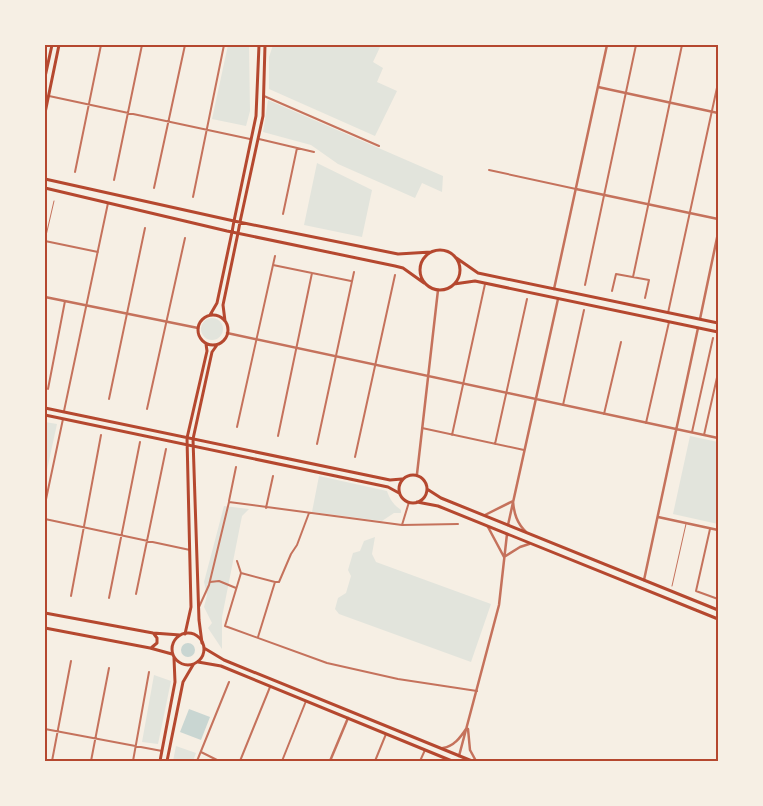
<svg xmlns="http://www.w3.org/2000/svg" width="763" height="806" font-family="'Exo 2',sans-serif">
<rect width="100%" height="100%" fill="#f6efe4"/>
<path fill="#e2e4dc" d="M228,45H249L250,111L246,126L212,119Z
M273,45H381L373,62L383,68L377,82L397,91L375,136L269,89V57Z
M268,100L443,176L442,192L422,183L415,198L338,164L311,145L263,132Z
M317,163L372,190L362,237L304,225Z
M201 329a11 11 0 1 1 22 0a11 11 0 1 1-22 0Z
M45,422L57,424L45,479Z
M690,436L718,442V524L673,514Z
M319,476L387,491C390,500 394,505 401,510V513H394L382,521L312,512Z
M224,506L249,509L242,516L222,617V649L208,628L212,623L204,607L207,595L204,582Z
M375,537L372,554L376,562L491,604L471,662L339,614L335,609L338,598L346,593L351,576L348,570L353,553L360,551L364,541Z
M154,675L171,681L158,744L142,742Z
M176,746L196,753L193,761H173Z"/>
<path fill="#c9d6d2" d="M181 650a7 7 0 1 1 14 0a7 7 0 1 1-14 0Z
M189,709L210,717L201,740L180,732Z"/>
<g fill="none" stroke-linecap="round" stroke-linejoin="round">
<path stroke="#c5725c" stroke-width="1" d="M45,200L46,198
M45,240L54,201
M672,586L686,524"/>
<path stroke="#c5725c" stroke-width="2" d="M49,96L250,139
M264,96L379,146
M259,139L314,152
M489,170L576,189
M75,172L101,45
M114,180L142,45
M154,188L185,45
M193,197L224,45
M283,214L297,148
M45,241L98,252
M273,265L351,281
M633,277L682,45
M585,285L636,45
M612,291L616,274L649,280L645,298
M668,313L718,83
M48,389L65,301
M109,399L145,228
M563,405L584,310
M147,409L185,238
M64,411L108,203
M604,414L621,342
M646,423L669,322
M237,427L275,256
M422,428L524,450
M692,432L713,338
M452,435L485,284
M704,435L718,373
M278,436L312,273
M317,444L354,272
M495,444L527,299
M355,457L395,275
M229,501L236,467
M45,504L63,419
M266,508L273,476
M45,519L190,550
M402,525L458,524
M710,529L696,591L718,599
M237,561L241,573L225,626L327,663L398,679L477,691
M241,573L275,582H279L291,554L297,545L309,513
M210,582L219,581L236,588
M136,594L166,449
M71,596L101,435
M109,598L140,442
M199,607L209,585L229,502L402,525L409,502
M258,637L275,582
M45,729L162,751
M201,752L219,761
M52,761L71,661
M91,761L109,668
M133,761L149,672
M197,761L229,682
M240,761L270,687
M282,761L306,701
M375,761L386,734
M420,761L425,750"/>
<path stroke="#c5725c" stroke-width="2.5" d="M598,87L718,113
M576,189L718,219
M554,289L607,45
M45,297L198,328
M700,319L718,233
M227,333L718,438
M417,474L438,290
M485,515L513,501C514,514 517,523 526,532
M658,517L718,530
M508,525L558,299
M488,527L504,557L520,547L529,544
M644,580L698,328
M468,729L470,750L476,761
M443,748C454,746 460,738 466,729
M459,756L499,605L507,534
M330,761L348,718"/>
<path stroke="#b5482f" stroke-width="3" d="M45,77L52,45
M45,113L59,45
M234,221L256,116L259,45
M240,222L263,116L265,45
M198 330a15 15 0 1 1 30 0a15 15 0 1 1-30 0Z
M210,315L217,303L232,232
M225,321L223,305L238,233
M45,408L390,480L402,479
M45,415L388,487L399,493
M399 489a14 14 0 1 1 28 0a14 14 0 1 1-28 0Z
M427,489L441,498L718,610
M417,502L438,506L718,619
M185,634L191,607L187,438L207,351L206,344
M202,643L199,620L193,439L212,352L217,345
M160,761L175,682L174,658
M167,761L183,682L193,665"/>
<path stroke="#b5482f" stroke-width="3" d="M45,179L234,221L398,254L431,252
M45,188L227,231L395,266L403,268L424,283
M232,232L234,221
M238,233L240,222
M420 270a20 20 0 1 1 40 0a20 20 0 1 1-40 0Z
M455,257L478,273L718,323
M454,284L475,281L718,332
M45,613L153,633L180,635
M45,628L150,648L172,654
M172 649a16 16 0 1 1 32 0a16 16 0 1 1-32 0Z
M151,648L157,643V638L154,634
M204,648L224,660L472,761
M198,662L221,666L452,761"/>
</g>
<rect width="763" height="806" fill="none" stroke="#f6efe4" stroke-width="92"/>
<rect x="46" y="46" width="671" height="714" fill="none" stroke="#b5482f" stroke-width="2"/>
</svg>
